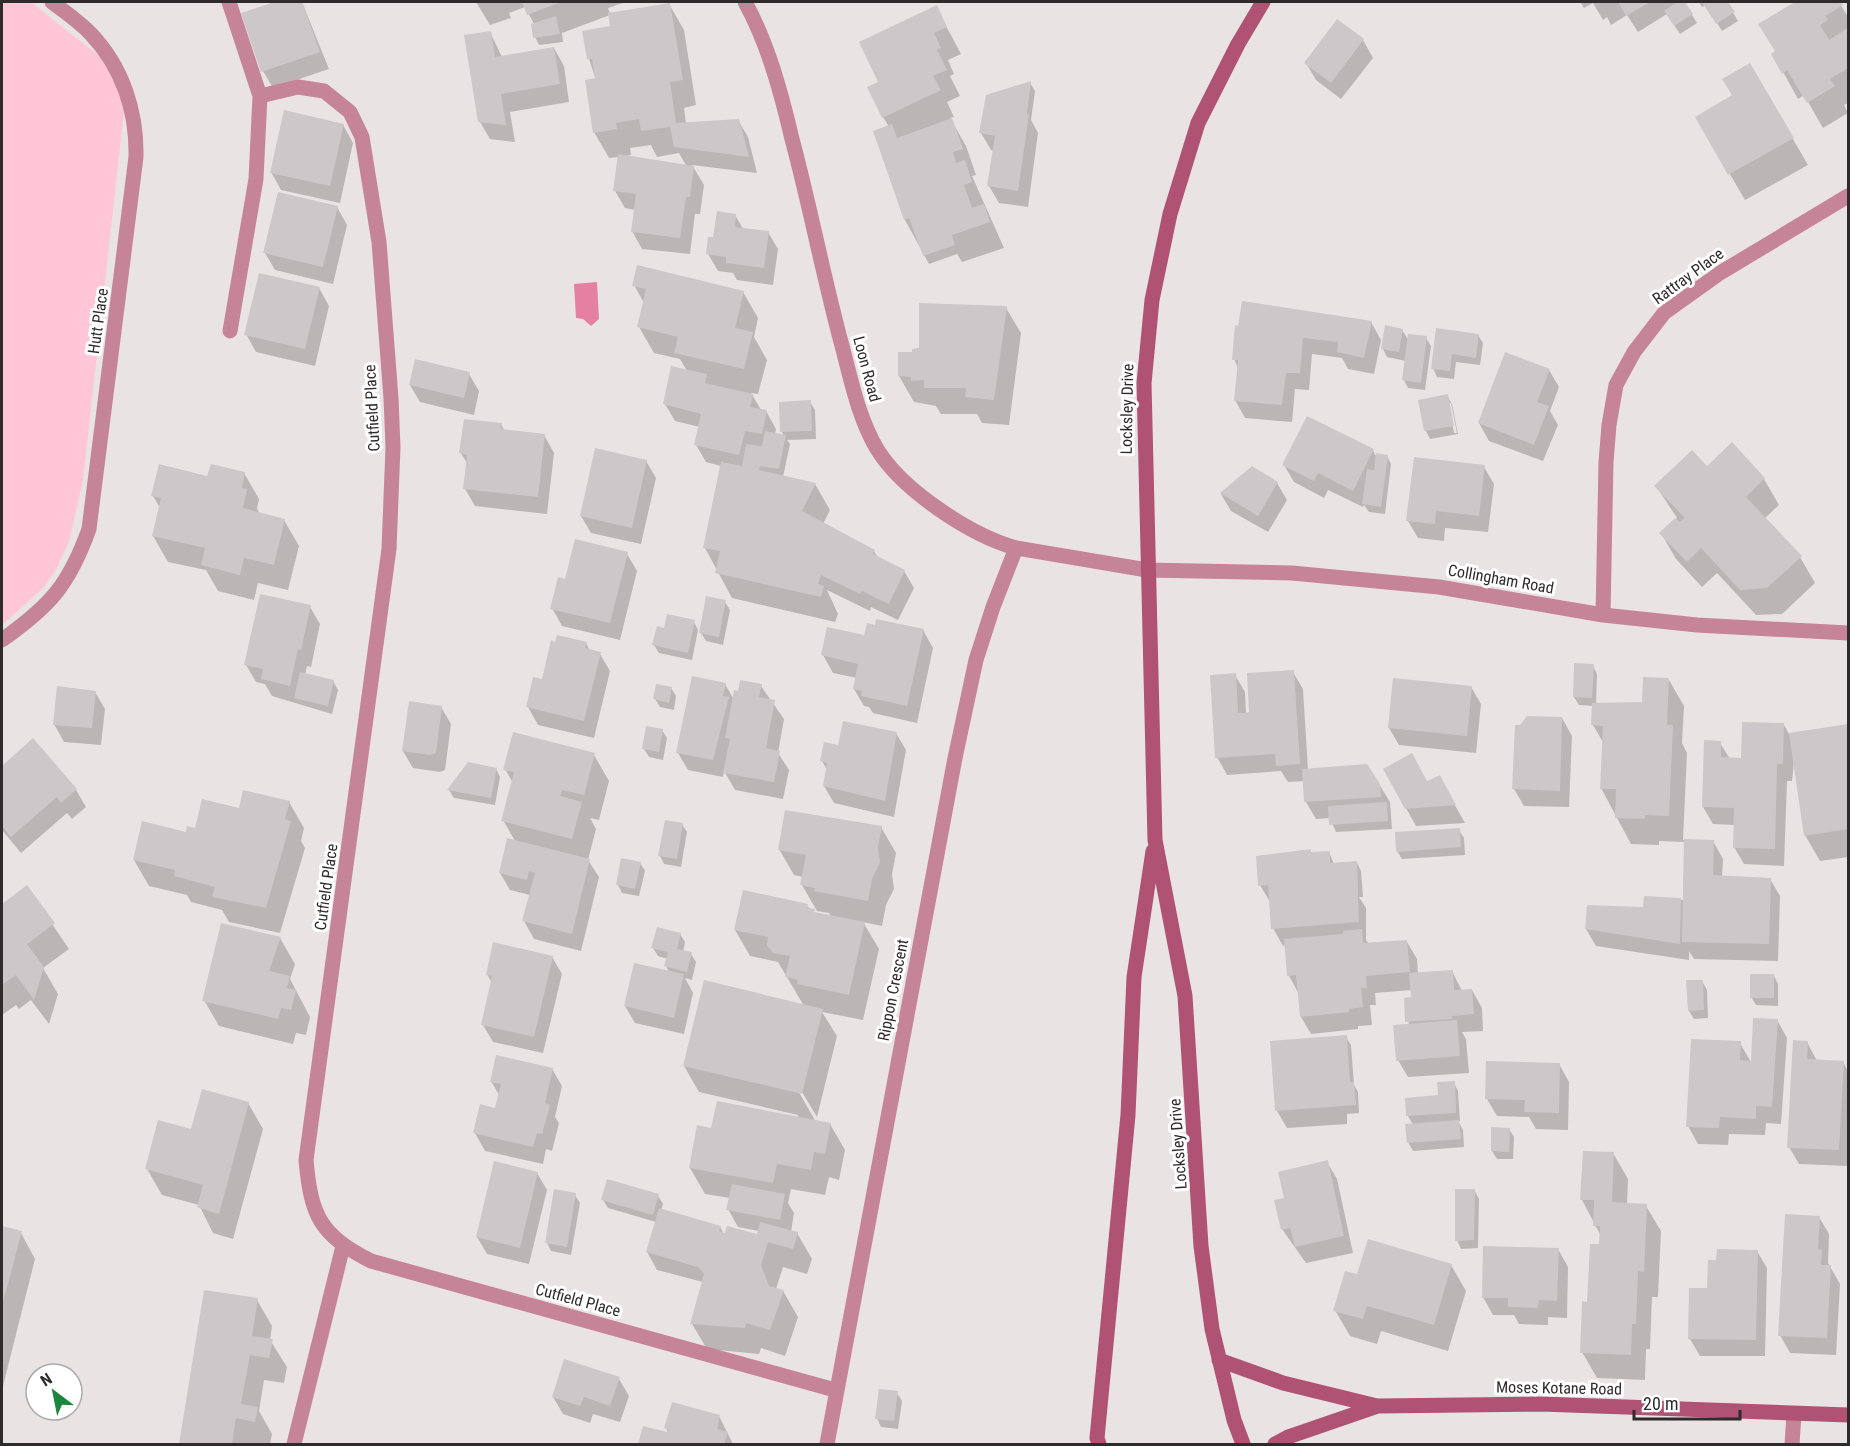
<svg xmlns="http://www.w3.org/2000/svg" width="1850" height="1446" font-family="'Roboto Condensed',sans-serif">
<rect width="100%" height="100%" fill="#eae3e4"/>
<path fill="#fec6d7" d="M2,2H31L108,63L125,103L83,480L69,542L56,570L43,588L2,625Z"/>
<path fill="#e481a3" d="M597,282L599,319L591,326L583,319L576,318L574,284Z"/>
<path fill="#0003" fill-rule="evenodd" d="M279,2H302L329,69L273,88L263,71L243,14Z
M476,2H626L608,8L610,14L669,4L684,30L696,105L684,108L686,124L738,120L748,137L757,173L692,165L704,185L700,214H695L690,254L642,249L632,231L635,210L625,208L615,191L619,157L609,158L594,132L596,80L589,59L612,27L610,15L562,33L563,42L539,45L535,37L534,24L525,7L509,13L511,18L490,25ZM651,145L657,157L679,153L687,167L625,156L631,155L630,148Z
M1580,2H1688L1685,4L1697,23L1680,34L1667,14L1638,32L1627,15L1611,25L1607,17L1603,20L1593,3L1584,8Z
M1699,2H1727L1738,21L1722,31L1706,5L1702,7Z
M1798,2H1839L1848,17V103L1844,105L1848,113L1823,128L1804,95L1798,99L1773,54L1776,52L1760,24Z
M936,7L961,54L948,60L954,74L950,76L960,96L947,102L954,117L950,118L966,146L976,175L972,176L1004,248L962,262L957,254L929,264L905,220L874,132L889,127L883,117L880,83Z
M490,32L502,57L554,48L564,66L569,102L510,112L515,142L490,139L480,122Z
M1363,40L1373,58L1341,99L1316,80L1306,63Z
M1750,65L1808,165L1745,200L1697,118L1734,96Z
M1030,83L1035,91L1031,120L1038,133L1028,207L999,203L989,186L994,151L991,150L981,133Z
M343,125L353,143L340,203L281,190L271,172Z
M337,207L347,225L333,284L275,270L265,253Z
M735,215L743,229L768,232L778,249L773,285L737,280L733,273L718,271L708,254L714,239Z
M634,285L743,292L758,318L754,337L767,360L758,394L751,393L761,410L766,411L776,429L775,434L784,436L782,432L810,402L815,410L816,439L787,440L790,444L783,477L815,484L830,510L823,524L874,551L878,558L904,571L914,588L898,620L871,607L870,611L827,590L838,614L835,622L732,598L705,548L721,466L706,462L696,445L700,427L675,421L665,404L687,371L680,359L654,353L639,327L644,303Z
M319,288L329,306L315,366L256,352L246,334Z
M1006,308L1021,333L1009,425L982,423L977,414H941L936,406L914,402L899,376L920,350Z
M1371,322L1381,340L1374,374L1348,369L1342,358L1312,354L1309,390L1295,389L1292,422L1245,418L1235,400L1238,368L1234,359L1237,327Z
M1402,330L1409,341L1426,338L1431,346L1425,390L1408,388L1404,380L1406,361L1387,357L1383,349Z
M1438,330L1478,335L1483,343L1480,365L1456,362L1454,379L1437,377L1433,368Z
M1549,370L1559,387L1550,411L1558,425L1543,461L1489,441L1479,423Z
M469,374L479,391L474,415L420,402L410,385Z
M1447,396L1452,404L1458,434L1430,439L1426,431ZM1448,403H1451L1457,433H1454Z
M501,424L504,430L544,435L554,453L547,514L475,506L465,489L468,465L461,453Z
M1373,450L1375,455L1387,456L1391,464L1385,514L1369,512L1364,505L1363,507L1328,490L1324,498L1294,482L1284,465Z
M646,461L656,478L641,544L591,533L581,516Z
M1484,467L1494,484L1488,532L1445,528L1444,541L1418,538L1408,521Z
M1707,468L1764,479L1779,505L1764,519L1800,557L1815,583L1782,614L1756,615L1717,573L1702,587L1676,559L1661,533L1677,518L1656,486Z
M244,473L259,499L257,509L260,514L284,520L299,546L288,590L258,583L254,600L218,591L206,570L168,562L153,536L160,508L153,496L208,477Z
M1277,483L1287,500L1268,532L1231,511L1221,494Z
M627,554L637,571L620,640L562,626L552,608L566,581Z
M725,602L730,610L723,645L706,641L701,633Z
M310,607L320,624L311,667L307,666L305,675L333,681L338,690L332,714L272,696L265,684L256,682L246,665Z
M694,622L698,630L692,660L659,653L654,645L665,630Z
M923,630L933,648L917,723L873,713L869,707L864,706L854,689L857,678L833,673L823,655L865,637Z
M586,643L590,651L600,654L610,671L594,738L538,725L528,707L543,681Z
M1575,665L1593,666L1597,674L1596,705L1644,704L1669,680L1684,706L1682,743L1687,753L1683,840L1713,841L1723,859L1722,877L1770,879L1780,896L1778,961L1694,959L1689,951V960L1596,946L1586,929L1644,909L1645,898L1683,900L1685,842L1659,841V845L1631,844L1601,788L1604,744L1593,725L1594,706L1579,705L1574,697Z
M1293,672L1303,689L1308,770L1379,784L1390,802L1392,829L1336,832L1330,818L1316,819L1306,802L1305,781L1288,782L1281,771L1227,775L1217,757L1235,675L1245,692L1246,714H1251Z
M725,684L734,700L761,686L784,719L778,753L789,770L783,799L735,790L724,771L723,777L688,770L678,753Z
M1471,687L1481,704L1476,753L1399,745L1389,728Z
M671,688L676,696L674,710L660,707L655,699Z
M95,692L105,709L101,745L64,742L54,724Z
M441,707L451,724L445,770L440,772L413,768L403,751Z
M1562,718L1572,736L1569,807L1524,806L1514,789Z
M1784,725L1789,734L1848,726V857L1820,861L1805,835L1794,762L1792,781H1787L1784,866L1744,864L1734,847L1735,825L1713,824L1703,807L1720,743L1730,759H1742Z
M662,730L667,738L663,760L649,757L644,749Z
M896,733L906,750L894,817L834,803L824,786L827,770L822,761L839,746Z
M33,740L76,790L86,807L72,819L67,813L21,853L2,830V768Z
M594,755L609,781L599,820L590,818L596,829L588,860L599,877L581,951L534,939L524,921L530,895L510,890L500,873L515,841L503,820L513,783L505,769Z
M496,769L500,777L495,805L454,798L449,790Z
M1439,777L1465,823L1416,826L1406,808L1427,783Z
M289,802L304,828L301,841L305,848L280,933L229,922L222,910L191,902L187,895L149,886L134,860L238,809Z
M682,824L687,832L681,867L664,864L660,856Z
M881,827L896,853L892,874L894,889L886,905L882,926L863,922L879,949L863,1020L822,1012L837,1036L817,1117L799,1087L797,1089L816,1122L830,1124L845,1150L839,1180L829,1177L825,1195L791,1189L788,1203L794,1213L791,1232L797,1233L812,1259L807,1274L783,1267L776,1289L783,1291L798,1317L785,1356L761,1348L759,1354L707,1349L692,1324L703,1282L657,1270L647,1252L656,1222L608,1208L603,1200L658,1196L663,1204L661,1210L720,1227L724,1234L758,1236L759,1231L738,1227L728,1209L730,1198L705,1194L690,1168L712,1129L798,1118V1115L699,1092L684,1066L804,1006L778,962L750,956L735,930L807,906L816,914L831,917L829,913L817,911L802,885L803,877L794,875L779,849Z
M1459,830L1464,838L1465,855L1402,859L1397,851Z
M1310,850L1312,853L1329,852L1334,864L1357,863L1361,871L1363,897H1359L1366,908V940L1369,944L1407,942L1417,959L1418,974L1452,971L1462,991L1472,990L1482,1008L1483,1031L1462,1032L1466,1039L1469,1073L1408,1077L1398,1060L1409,1025L1405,999H1413L1412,990L1375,993L1376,1005H1370L1372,1025L1358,1026V1029L1311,1034L1301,1017L1299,994L1289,976L1286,945L1283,946L1273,928L1270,902L1260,885L1258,857Z
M640,863L645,871L639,896L622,893L618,885Z
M27,887L69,949L43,968L58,994L49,1024L31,1000L19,1009L16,1005L2,1015V906Z
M680,934L685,942L683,952L691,954L696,962L692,980L685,978L693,993L684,1034L635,1023L625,1006L669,972L666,966L668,959L658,956L653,948Z
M280,938L295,964L290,979L310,1017L306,1035L296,1033L293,1044L219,1026L204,1000Z
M552,957L562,974L543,1053L493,1042L483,1025L492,983L487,974Z
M1774,976L1778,984V1006L1756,1005L1751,997Z
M1702,981L1707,990L1708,1018L1694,1019L1689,1011Z
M1777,1020L1787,1038L1781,1124L1766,1123L1765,1135L1729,1134L1728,1145L1698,1144L1688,1126L1740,1043L1752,1064Z
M1346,1037L1351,1045L1354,1085L1358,1092L1359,1113L1347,1114V1124L1287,1128L1277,1111Z
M1807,1042L1817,1061L1843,1062L1848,1071V1166L1799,1164L1789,1147Z
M1559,1064L1569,1082L1568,1130L1536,1129L1529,1117L1497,1116L1487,1099Z
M552,1069L562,1086L555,1117L559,1123L552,1151L546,1149L543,1164L485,1151L475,1133L496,1110L499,1095L491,1081Z
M1454,1083L1458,1091L1460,1121H1458L1463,1130L1464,1147L1413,1151L1408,1142L1413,1125L1408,1116L1440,1097Z
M248,1103L263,1129L233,1239L213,1233L199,1205L162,1195L147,1169L192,1131Z
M1509,1129L1514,1137L1513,1159H1497L1492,1151Z
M1613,1153L1628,1179L1627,1205L1646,1206L1661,1231L1658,1297H1652L1650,1349H1646L1645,1380L1597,1378L1582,1352L1601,1236L1582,1200Z
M1327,1162L1337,1179L1353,1253L1306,1263L1282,1229L1286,1199Z
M537,1173L547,1190L529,1264L487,1254L477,1237Z
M1474,1190L1479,1199L1478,1248L1461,1249L1457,1240Z
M575,1195L580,1203L571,1255L551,1251L547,1243Z
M1819,1217L1829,1234L1828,1263L1840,1284L1836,1355L1790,1353L1780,1335Z
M2,1228L21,1233L35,1259L2,1390Z
M1558,1249L1568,1267L1567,1318L1548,1317V1325L1519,1324L1514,1315H1493L1483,1297Z
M1757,1251L1767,1268L1765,1356H1700L1690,1339L1709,1290Z
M1451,1265L1466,1291L1448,1351L1381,1331L1377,1344L1350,1336L1335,1310Z
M205,1292L257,1300L272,1326L270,1340L287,1367L284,1383L264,1380L259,1411L272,1434L270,1444H180Z
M619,1379L629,1396L620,1422L593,1414L590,1423L563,1414L553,1397Z
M897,1393L902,1401L898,1429L881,1427L877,1418Z
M719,1416L733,1444H639L644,1428L669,1434L666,1428Z"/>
<path fill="#cec7c9" d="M274,2H302L320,52L261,72L241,13Z
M522,2H561L527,15Z
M1618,2H1650L1626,16Z
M1677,2H1685L1693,14L1674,26L1664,11Z
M1702,2H1728L1735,12L1716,24Z
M1795,2H1841L1843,5L1825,16L1828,20L1820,25L1829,40L1848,28V68L1830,79L1835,86L1807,103L1787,70L1782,74L1771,54L1775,51L1758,24Z
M670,3L683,80L670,82L676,123L739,119L749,157L674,147L670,127L641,131L639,119L616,123L617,129L593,133L585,80L595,78L592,59H587L582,31L610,26L608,13Z
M937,5L947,27L934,33L941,48L937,50L947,70L933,76L941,90L882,118L867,87L878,82L859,42Z
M556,16L560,34L533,38L531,24Z
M1337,19L1364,39L1331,83L1304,63Z
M491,31L495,57L554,47L560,84L501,94L506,125L478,122L464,35Z
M1750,63L1794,138L1728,175L1695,117L1732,95L1722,79Z
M1031,81L1027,114H1029L1018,191L987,186L995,136L979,133L986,95Z
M284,110L344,124L330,186L270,173Z
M952,118L963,149L953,152L956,163L965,160L972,182L964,185L972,208L984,204L990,222L952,235L955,245L923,256L909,218L904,220L873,131L892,124L897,138Z
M618,154L694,166L690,197H686L680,238L631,232L636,194L613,191Z
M278,192L338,206L323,267L263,253Z
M717,211L736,214L735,227L769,231L764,268L726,263V257L706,254L708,237H713Z
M637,265L744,291L735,328L753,332L744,369L674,353L678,337L637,327L646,289L632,286Z
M259,273L320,287L305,349L244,335Z
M1242,301L1372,321L1364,358L1337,352L1338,342L1303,338L1300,373H1286L1282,405L1234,401L1238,360H1232L1235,325L1238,326Z
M919,303L1007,306L994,400L965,397L966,388H924V380L911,381V377L898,376V352H912V349L919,348Z
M1385,325L1403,329L1399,352L1381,349Z
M1436,328L1479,334L1476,358L1452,354L1450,371L1431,369Z
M1408,334L1427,336L1421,383L1402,380Z
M1505,352L1550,369L1537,402L1549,406L1534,445L1478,423Z
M415,359L470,372L464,398L409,385Z
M671,366L707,374L705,383L753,394L750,407L767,410L762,434L745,431L739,455L694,445L701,414L663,404Z
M1448,394L1454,426L1424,431L1418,400Z
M811,400L812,431L780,432L779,402Z
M1307,416L1374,449L1353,491L1318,473L1314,481L1282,465Z
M464,419L502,423L501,429L545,434L538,497L463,489L467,455L459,453Z
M765,431L786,435L779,469L760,466L759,470L816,483L802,511L875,550L873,554L905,570L889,604L862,591L860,594L821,575L818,584L824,586L821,597L715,573L720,551L703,548L721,462L742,466L746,444L762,446Z
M1732,442L1765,478L1746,497L1802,556L1767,588L1740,590L1701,548L1687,562L1659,533L1675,518L1680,522L1685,518L1654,486L1692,450L1707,466Z
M595,448L647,460L632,528L580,516Z
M1376,453L1388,455L1381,507L1362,504L1367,469L1374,470Z
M1414,457L1485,465L1479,516L1436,511L1435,524L1406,521Z
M159,464L207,476L211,464L245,472L242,488L247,489L243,508L285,519L274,565L244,558L240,575L201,565L205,548L152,536L161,498L151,496Z
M1252,466L1278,482L1258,516L1220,493Z
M575,539L628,552L610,623L550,609L558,577L565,579Z
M260,594L311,605L301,650L298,649L290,686L261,679L263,669L244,665Z
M706,596L726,600L719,637L699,633Z
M667,614L695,620L688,653L652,645L657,626L664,628Z
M876,619L924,629L907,706L861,696L862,691L853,689L858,664L821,655L827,627L864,635L867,623L875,625Z
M557,635L587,642L585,648L601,652L584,721L526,707L533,677L542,679L551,640L555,642Z
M1574,663L1594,664L1592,698L1573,697Z
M1294,670L1300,764L1276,766L1275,754L1215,758L1210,675L1236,673L1238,713H1244L1249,712L1247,673Z
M300,672L334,680L328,706L294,698Z
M692,676L726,683L723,696L729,697L713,760L676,753Z
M1643,677L1669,678L1667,725H1673L1669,816L1645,815V819L1615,818L1616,789H1600L1603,726L1591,725L1592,703L1642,702Z
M1393,678L1472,686L1467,736L1388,728Z
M740,680L762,684L759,697L775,700L766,748L780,751L774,782L723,773L730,739L725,738L734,690L738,691Z
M656,684L672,687L669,703L653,699Z
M57,686L96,691L92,728L53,725Z
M409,701L442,706L436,753L430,755L402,751Z
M1527,716L1562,717L1560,791L1512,789L1515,725H1520Z
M843,721L897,732L885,801L823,786L827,763L820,761L824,742L838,745Z
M1742,722L1784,723L1783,764H1777L1775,849L1733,848L1734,808L1702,807L1704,740L1721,741V757L1741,758Z
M1848,724V829L1804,836L1789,733Z
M646,726L663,729L659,752L642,749Z
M513,732L595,753L584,795L562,790L560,796L582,802L572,839L501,821L514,772L503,770Z
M33,738L77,789L61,803L57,797L11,837L2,826V766Z
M1412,753L1427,781L1440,775L1456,805L1405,809L1383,769Z
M468,762L497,768L491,798L447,790Z
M1367,764L1380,784L1381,797L1304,802L1302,769Z
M243,790L290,801L285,819L291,821L266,908L212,897L215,887L174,876L175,870L133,860L142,821L186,832L187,826L195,828L202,799L239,808Z
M1387,802L1388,821L1329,825L1328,806Z
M785,810L882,826L878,847L880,862L872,879L868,901L814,891L815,888L800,885L806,855L778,850Z
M665,820L683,823L677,859L658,856Z
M1460,828L1461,847L1396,852L1395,832Z
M507,838L590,859L572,934L522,921L535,873L529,871L527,880L499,873Z
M1684,839L1714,840L1713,875L1771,878L1769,944L1682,942Z
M1311,849V852L1330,851V863L1357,861L1359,922L1271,929L1268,885L1258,886L1256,856Z
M621,858L641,862L635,889L616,885Z
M27,885L55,923L27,944L44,967L34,1000L16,975L3,984L2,982V904Z
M743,890L808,904L807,908L815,909L814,912L865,922L849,995L797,984L798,980L785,977L790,956L773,953L767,945L768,937L734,930Z
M1644,896L1681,898L1680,944L1585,929L1587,905L1643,907Z
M221,923L281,937L269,971L290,976L287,988L296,990L291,1010L281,1008L278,1019L202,1001Z
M657,927L681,933L677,949L692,952L687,972L664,966L668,952L651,948Z
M1362,929L1363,943L1407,940L1410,972L1366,976L1367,988H1361L1363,1007L1349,1009V1012L1300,1017L1296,975L1287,976L1284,939L1343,934V931Z
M493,942L553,956L534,1037L481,1025L492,976L486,975Z
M634,963L684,974L674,1018L624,1006Z
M1453,970L1454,990L1472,989L1474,1014L1452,1016V1019L1405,1022L1404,998L1411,997L1409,973Z
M1750,974H1774V998H1750Z
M704,980L823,1009L802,1094L683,1066Z
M1686,980H1703L1704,1010L1688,1011Z
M1753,1018L1778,1019L1772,1107L1756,1106V1119L1720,1117L1719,1128L1686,1127L1691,1039L1741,1041L1740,1060L1751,1061Z
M1457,1020L1460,1056L1396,1061L1393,1025Z
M1347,1035L1350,1082H1354L1356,1105L1275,1111L1270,1041Z
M1793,1040L1808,1041L1807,1059L1844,1061L1839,1150L1787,1148Z
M496,1055L553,1068L545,1103L550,1105L542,1134L537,1133L533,1147L473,1133L480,1104L495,1108L501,1084L490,1082Z
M1486,1061L1560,1063L1559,1113L1524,1112L1525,1100L1485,1099Z
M1455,1081L1456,1113L1406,1116L1405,1098L1438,1095L1437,1082Z
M202,1089L249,1102L219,1214L197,1207L203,1185L145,1169L158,1120L191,1129Z
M717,1101L831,1123L825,1154L814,1152L811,1170L777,1164L773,1183L689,1168L697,1125L711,1128Z
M1459,1120L1461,1139L1407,1143L1405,1124Z
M1491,1127L1510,1128L1509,1152L1491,1151Z
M1583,1151L1614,1152L1612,1202L1647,1204L1644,1272L1638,1271L1636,1324H1632L1631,1355L1580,1353L1582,1301L1587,1302L1590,1244H1599L1600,1226H1593L1594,1200H1580Z
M1328,1160L1344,1236L1295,1247L1290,1228L1281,1230L1274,1200L1284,1198L1278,1172Z
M494,1161L538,1172L520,1248L476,1237Z
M607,1179L659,1194L653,1215L601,1200Z
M732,1184L785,1194L780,1220L726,1210Z
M554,1189L576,1193L567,1247L545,1243Z
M1455,1189H1475L1474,1240L1455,1241Z
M659,1208L721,1226L719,1231L725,1233L727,1226L757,1234L760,1222L798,1232L793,1249L768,1242L761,1265L769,1286L784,1290L770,1330L746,1323L745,1328L690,1324L704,1274L698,1267L646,1252Z
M1785,1214L1820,1216L1818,1249L1822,1250L1821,1265H1831L1827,1338L1778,1336Z
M2,1226L22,1231L2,1306Z
M1368,1239L1452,1264L1434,1325L1367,1306L1363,1319L1333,1311L1345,1271L1357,1274Z
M1483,1246L1559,1248L1557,1301L1539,1300L1538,1308L1508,1307V1298H1482Z
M1717,1249L1758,1250L1756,1340L1688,1339L1689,1288H1707L1708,1260H1716Z
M204,1290L258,1298L252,1336L273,1339L269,1358L250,1355L241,1404L258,1407L255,1422L236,1418L232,1444H179Z
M564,1359L620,1377L610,1406L584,1397L580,1406L552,1397Z
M879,1389L898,1391L894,1421L875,1419Z
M672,1402L720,1415L717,1429L728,1432L724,1444H638L643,1426L667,1432L668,1429L664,1428Z"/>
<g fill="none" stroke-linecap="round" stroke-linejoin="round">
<path stroke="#c58498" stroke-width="15" d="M1792,1444L1794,1414"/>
<path stroke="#c58498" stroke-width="15" d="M229,2L260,96L256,179L230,331
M745,2C768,44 781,92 792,139C810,206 823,275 841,342C851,379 858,417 877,449C902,490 970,535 1016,548L1147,570L1292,573L1439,587L1603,615L1697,625L1848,633
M260,96L298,87L324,91L350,112L362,137L379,242L391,398L393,447L389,549L306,1160C311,1216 320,1235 371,1261L835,1390
M1603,615L1606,462L1609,425L1616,385L1634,352L1664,313L1720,273L1848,196
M2,640C50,606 69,585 89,529L136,157C137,112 123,68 91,34C80,22 65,12 52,2
M294,1444L343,1246
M827,1444L955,758L976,660L993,607L1016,548"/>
<path stroke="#af5274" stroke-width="15" d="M1219,1360L1283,1383L1377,1406
M1099,1444L1097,1438L1128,1115L1134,977L1153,851
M1243,1444L1234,1420L1212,1329L1201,1246L1185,996L1155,840L1144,383L1152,300L1170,214L1198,123L1238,44L1263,2
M1275,1444L1288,1437L1378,1406L1541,1404L1848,1415"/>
</g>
<g text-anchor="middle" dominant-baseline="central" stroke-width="6" stroke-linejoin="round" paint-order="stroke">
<g font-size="16" fill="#2e2b2c" stroke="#fff">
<text transform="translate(1688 276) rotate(-36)">Rattray Place</text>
<text transform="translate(98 321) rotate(-82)">Hutt Place</text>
<text transform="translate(867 369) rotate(75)">Loon Road</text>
<text transform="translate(372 408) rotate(-93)">Cutfield Place</text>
<text transform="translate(1127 409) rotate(-89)">Locksley Drive</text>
<text transform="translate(1501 579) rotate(10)">Collingham Road</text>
<text transform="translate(326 887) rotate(-82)">Cutfield Place</text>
<text transform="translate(893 990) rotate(-79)">Rippon Crescent</text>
<text transform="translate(1178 1144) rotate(-94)">Locksley Drive</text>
<text transform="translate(578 1300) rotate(15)">Cutfield Place</text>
<text transform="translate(1559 1388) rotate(1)">Moses Kotane Road</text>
</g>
</g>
<rect width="1850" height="1446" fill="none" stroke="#2e2b2c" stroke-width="6"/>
<g transform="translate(54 1392) rotate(328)"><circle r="28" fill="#ffffff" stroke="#abaaab" stroke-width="1.5"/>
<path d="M0-4.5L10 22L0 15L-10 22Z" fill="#1b873e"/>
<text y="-9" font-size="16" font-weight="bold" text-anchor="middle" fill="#2e2b2c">N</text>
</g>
<path d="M1634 1410v9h106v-9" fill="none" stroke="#2e2b2c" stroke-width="3"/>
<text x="1643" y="1410" font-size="18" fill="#2e2b2c" stroke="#ffffff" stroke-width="4.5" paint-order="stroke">20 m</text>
</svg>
